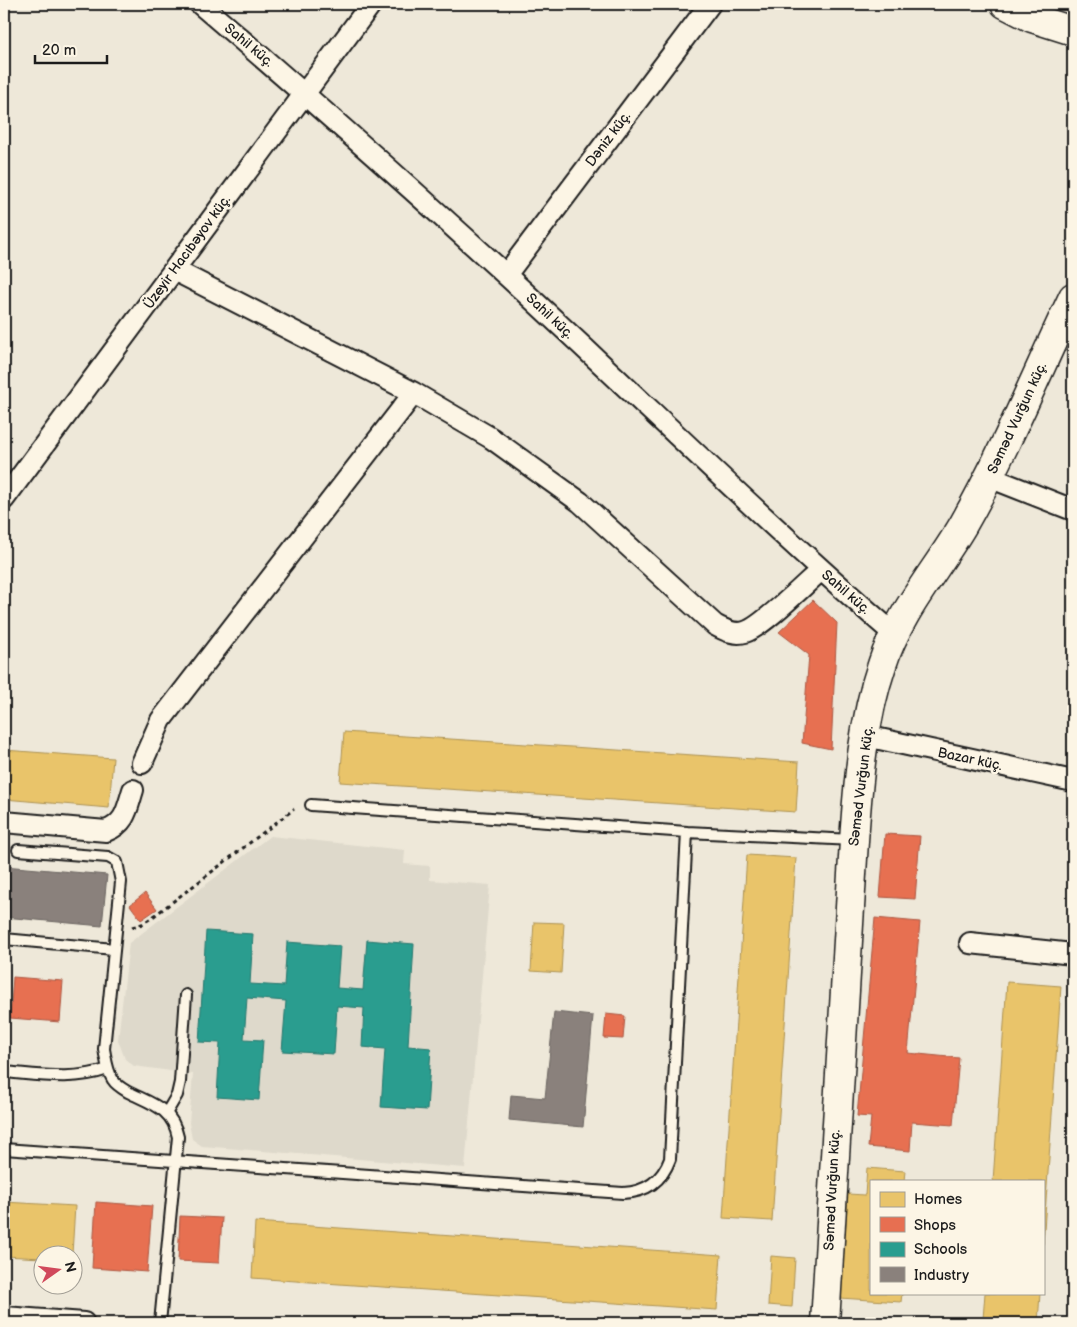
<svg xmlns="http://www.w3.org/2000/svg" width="1077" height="1327" font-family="'Balsamiq Sans',sans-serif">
<rect width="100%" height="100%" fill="#eee8d9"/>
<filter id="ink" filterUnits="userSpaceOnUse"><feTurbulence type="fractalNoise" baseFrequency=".02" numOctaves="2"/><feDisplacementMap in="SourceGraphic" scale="10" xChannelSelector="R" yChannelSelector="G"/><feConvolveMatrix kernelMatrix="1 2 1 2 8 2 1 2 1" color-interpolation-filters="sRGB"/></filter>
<g filter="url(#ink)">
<path fill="#ded9cb" d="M270,836L405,850L404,864L430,866V880L490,885L465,1168L202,1146L192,1139L189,1123L193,1074L134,1066L125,1059L118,1040L129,943Z"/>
<path fill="#e9c46a" stroke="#ac9253" d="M344,732L799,762L796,812L340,782Z
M4,750L113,758L109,808L4,799Z
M747,855L796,858L772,1221L723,1218Z
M534,922L564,923L561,973L531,971Z
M1007,982L1061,986L1043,1244V1181H993Z
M867,1168L905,1171L904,1181H871V1293H902L901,1302L840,1298L848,1194L865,1195Z
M4,1202L75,1206L72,1254H42V1258L4,1256Z
M255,1222L721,1255L717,1310L252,1278Z
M771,1256L795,1258L792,1307L768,1305Z
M985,1293H1040L1038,1323L983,1319Z"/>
<path fill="#e76f51" stroke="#aa5641" d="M813,600L837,623L831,749L802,743L809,655L779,632Z
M885,834L920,836L915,899L880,897Z
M145,893L157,909L141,920L130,905Z
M875,918L920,922L908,1053L959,1058L953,1125L912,1122L910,1151L868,1147L871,1117L857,1116Z
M13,977L63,981L60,1022L10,1018Z
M606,1014L625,1016L623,1039L604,1038Z
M96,1202L152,1206L147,1272L92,1268Z
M180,1216L222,1218L219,1263L178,1261Z"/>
<path fill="#2a9d8f" stroke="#26766c" d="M206,931L253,934L250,984L284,986L287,942L340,946L337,988L363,990L367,940L414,944L408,1046L431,1048L427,1110L381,1107L385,1049L362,1047L364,1008L337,1006L334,1054L282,1051L286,1001L247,998L244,1039L263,1040L259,1100L217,1097L220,1043L199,1042Z"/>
<path fill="#8a817c" stroke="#69635f" d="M4,866L107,875L102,926L4,917Z
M554,1012L593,1016L583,1127L509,1120L511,1095L545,1098Z"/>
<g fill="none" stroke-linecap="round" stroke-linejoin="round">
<g stroke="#1c1c1c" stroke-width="14">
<path id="service" d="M311,805L687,832
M18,850L108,857L117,862L121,882L104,1049C106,1059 107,1071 113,1080C116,1085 123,1089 128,1092C152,1104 172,1108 178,1137L160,1323
M4,939L114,949
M4,1072C40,1075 74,1081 108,1069
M167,1112L177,1095L180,1082L186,995
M4,1149L623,1193C646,1192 662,1181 670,1159L687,832L853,840"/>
</g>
<g stroke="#1c1c1c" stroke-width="24">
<path id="minor" d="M200,4C304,93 406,183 507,276C637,395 761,519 894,634
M174,270L414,393L491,438L580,502L715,625C724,630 734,635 745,632C761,628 806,583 821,570
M506,275L710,4
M989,477L1073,510
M4,499L371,4
M866,736L1073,781
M142,763L161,720L414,393
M4,822L106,831C126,823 127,809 133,790
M970,943L1073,954
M4,1317L84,1323"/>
</g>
<g stroke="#1c1c1c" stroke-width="31">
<path id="secondary" d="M1005,4L1032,18L1073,31
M825,1323L854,841C858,782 863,721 882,665C898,614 936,571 963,525C1005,451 1037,373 1073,297"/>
</g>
<path stroke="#1c1c1c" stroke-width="3" stroke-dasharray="4 4" stroke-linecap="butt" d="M132,927L142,924L154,916L294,809"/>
<use href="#service" stroke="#fcf5e5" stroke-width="10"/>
<use href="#minor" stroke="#fcf5e5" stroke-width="20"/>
<use href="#secondary" stroke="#fcf5e5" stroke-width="28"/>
</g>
</g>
<g text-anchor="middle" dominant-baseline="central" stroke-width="5" stroke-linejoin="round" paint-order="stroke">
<g font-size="14" fill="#1c1c1c" stroke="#fcf5e5">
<text transform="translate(249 45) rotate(40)">Sahil küç.</text>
<text transform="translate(608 139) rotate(-53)">Dәniz küç.</text>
<text transform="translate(187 252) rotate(-54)">Üzeyir Hacıbəyov küç.</text>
<text transform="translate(550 316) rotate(43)">Sahil küç.</text>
<text transform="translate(1017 418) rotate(-65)">Səməd Vurğun küç.</text>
<text transform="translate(846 592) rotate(41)">Sahil küç.</text>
<text transform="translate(970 759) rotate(12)">Bazar küç.</text>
<text transform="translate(861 786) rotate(-83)">Səməd Vurğun küç.</text>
<text transform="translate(832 1190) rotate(-87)">Səməd Vurğun küç.</text>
</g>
</g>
<rect width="1077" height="1327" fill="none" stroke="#fcf5e5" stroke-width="20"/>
<rect x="10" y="10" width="1057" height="1307" fill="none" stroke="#1c1c1c" stroke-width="2" filter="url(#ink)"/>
<rect x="870" y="1180" width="175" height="115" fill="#fcf5e5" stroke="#a29e95"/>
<rect x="880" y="1192" width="25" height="15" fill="#e9c46a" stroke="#a29e95"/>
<text x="914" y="1204" font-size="15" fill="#1c1c1c">Homes</text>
<rect x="880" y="1217" width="25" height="15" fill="#e76f51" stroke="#a29e95"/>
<text x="914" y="1230" font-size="15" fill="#1c1c1c">Shops</text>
<rect x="880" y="1242" width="25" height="15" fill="#2a9d8f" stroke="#a29e95"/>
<text x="914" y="1254" font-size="15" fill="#1c1c1c">Schools</text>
<rect x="880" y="1267" width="25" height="15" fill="#8a817c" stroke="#a29e95"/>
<text x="914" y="1280" font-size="15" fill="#1c1c1c">Industry</text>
<g transform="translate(58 1270) rotate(76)"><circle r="24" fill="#fcf5e5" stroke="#a29e95"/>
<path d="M0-4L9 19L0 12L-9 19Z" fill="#d1495b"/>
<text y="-8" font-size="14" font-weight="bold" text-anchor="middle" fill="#1c1c1c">N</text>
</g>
<path d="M35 55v8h72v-8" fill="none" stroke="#1c1c1c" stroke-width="2.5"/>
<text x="42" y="55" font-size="15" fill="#1c1c1c" stroke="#fcf5e5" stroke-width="4" paint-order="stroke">20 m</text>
</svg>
